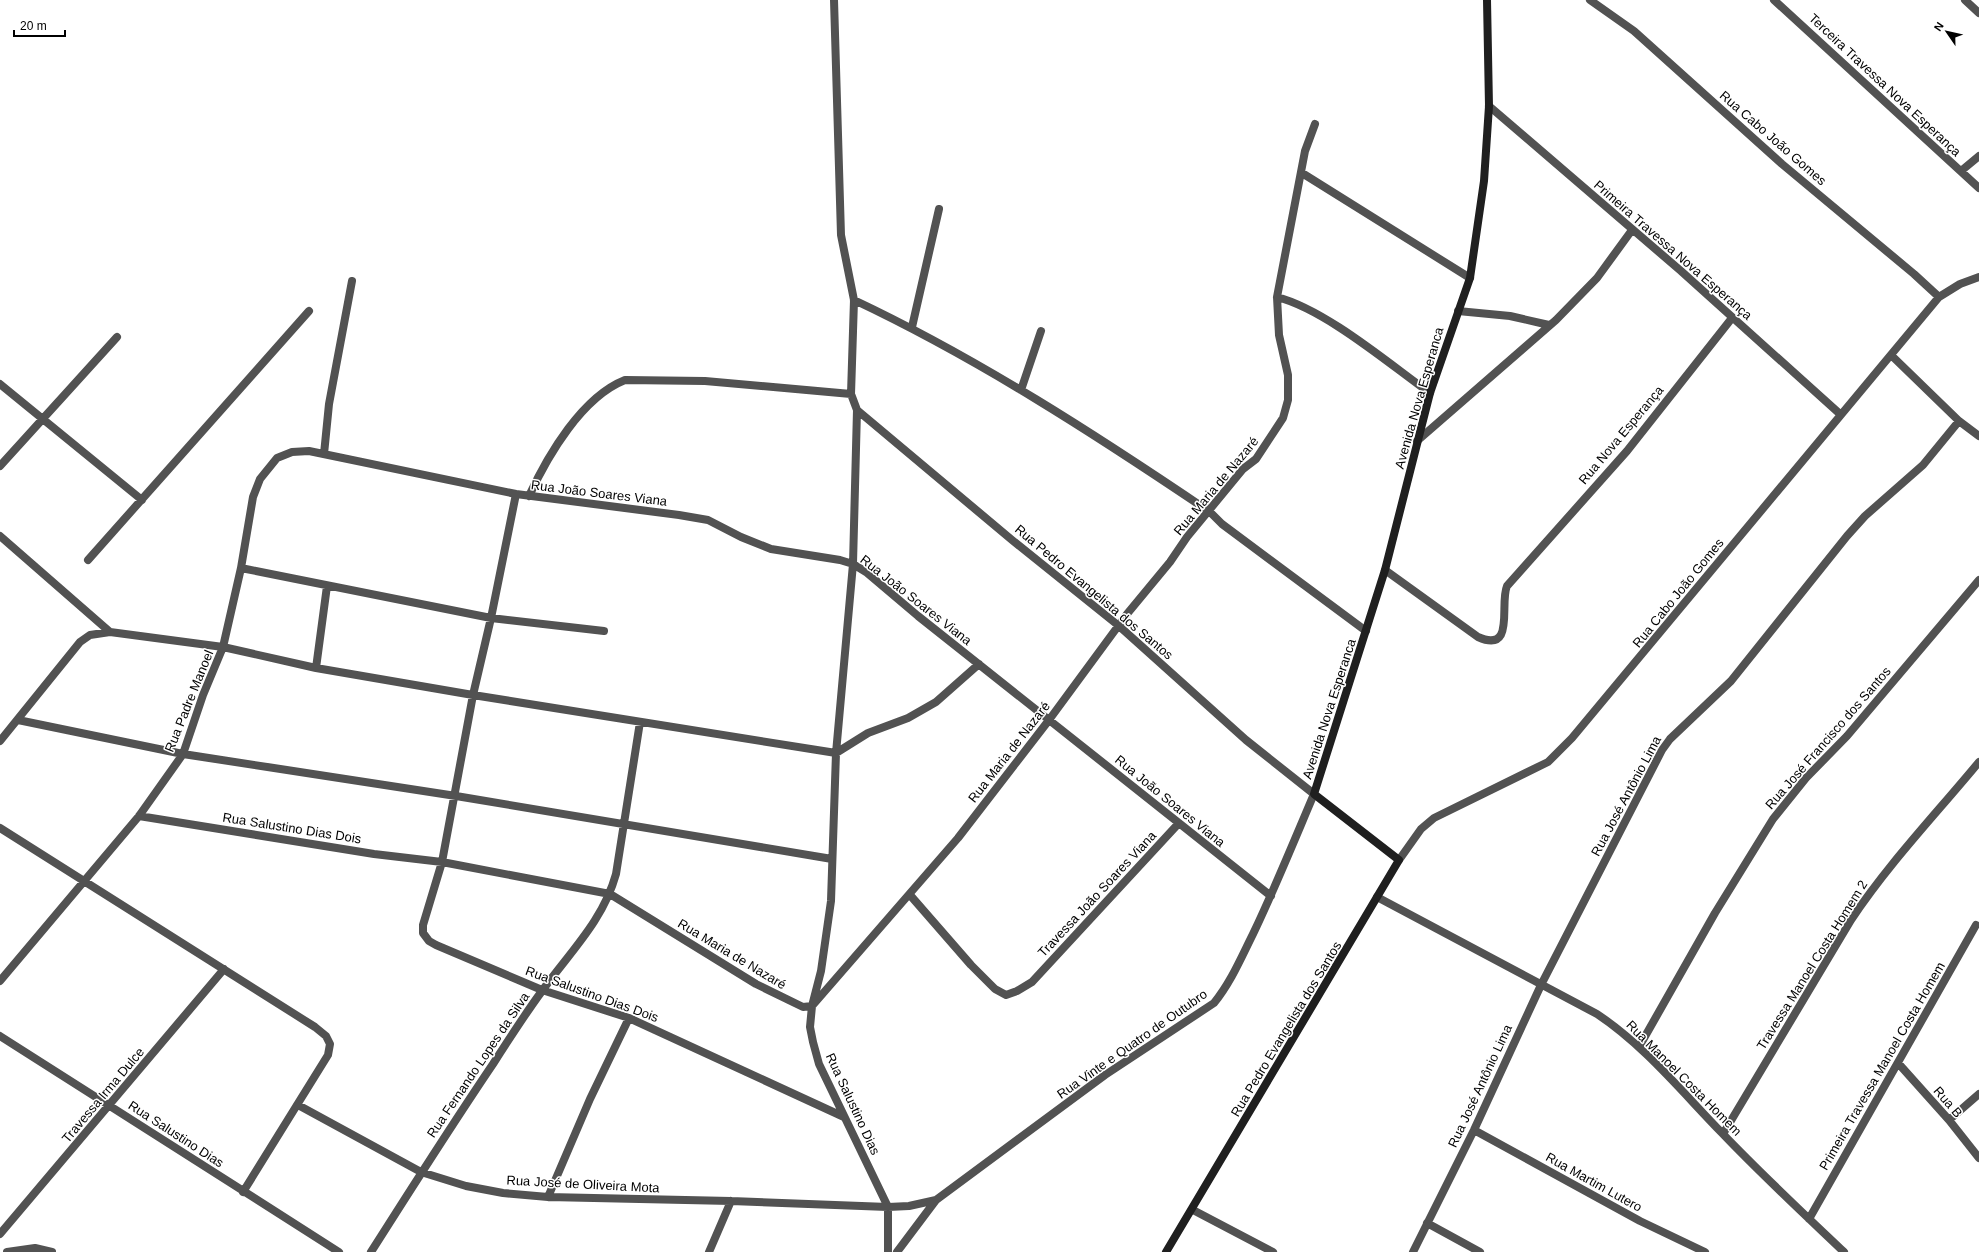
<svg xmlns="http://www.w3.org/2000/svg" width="1979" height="1252" font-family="Arial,sans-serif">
<rect width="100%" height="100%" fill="#fff"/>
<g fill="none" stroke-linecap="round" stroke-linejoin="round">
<path stroke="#525252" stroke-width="8" d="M1590,0L1634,31L1782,164L1914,274L1939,297
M1774,0L1979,188
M1965,0L1979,13
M1489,106L1681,271L1840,414
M1961,171L1979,156
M1302,173L1470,278
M1277,297C1326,310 1388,363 1430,393
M854,300C979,359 1096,435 1210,512L1222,524L1366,631
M1458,311L1510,316L1549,325
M912,327L939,209
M1891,355L1959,421L1979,436
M0,384L142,500
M1021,390L1041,331
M857,410L1012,540L1119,626L1246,740L1314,794C1294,841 1275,888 1253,934C1241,958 1231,982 1214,1003L1105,1075L936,1200L909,1206L888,1207V1252
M1417,441L1556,320L1597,278L1632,230
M324,454L329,404L352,281
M0,466L117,337
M516,494L491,618L473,695L442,862L423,925V933L429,941L436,945L542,990L629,1018L844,1117
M529,496C548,455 582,397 625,380L705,381L851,394
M0,536L110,632L223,647L316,668L473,695L836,753L868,733L908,718L936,702L979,664
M88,560L309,311
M241,568L491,618L604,631
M1385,570L1478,637C1516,654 1499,604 1507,586L1627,451L1732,318
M316,668L327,586
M18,720L183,754L456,796L832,859
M0,741L80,642L90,635L110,632
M139,816L374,854L442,862L610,894L756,984L803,1007L812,1006L958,838L1049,720L1127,614L1170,562L1187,537L1243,469L1256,459L1283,418L1288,400V375L1279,335L1277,297L1305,151L1315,124
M0,828L315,1027L326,1036L330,1044L328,1055L243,1192
M1399,860L1421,829L1434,818L1548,762L1572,738L1939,297L1960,284L1979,277
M910,895L971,965L995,989L1006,995L1017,991L1032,982L1179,823
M1377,897L1597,1014C1645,1046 1682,1092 1722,1133C1761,1174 1803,1213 1844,1252
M0,981L139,816L183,754L203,695L223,647L241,568L253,497L260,479L277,458L292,452L309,451L516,494L679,515L708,520L741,537L771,549L840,560L853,564L866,572L918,616L1271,896
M0,1036L339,1252
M1639,1047L1715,913L1773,819L1806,778L1847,736L1979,580
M1898,1063L1949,1120L1979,1158
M298,1105L421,1172L466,1186L503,1193L548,1197L731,1201L888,1207L819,1064L813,1042L810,1027L812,1006L821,971L831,901L836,753L853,564L857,410L851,394L854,300L841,235L834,0
M1949,1120L1979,1094
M1474,1130L1640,1221L1705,1252
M1723,1134L1851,920C1889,863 1936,814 1979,762
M548,1197L590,1099L629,1018
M1193,1210L1273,1252
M1809,1219L1976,925
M1427,1223L1480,1252
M0,1234L224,969
M7,1252L35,1248L52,1252
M371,1252C411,1189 451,1126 493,1064C509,1039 525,1014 542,991C570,952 603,921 616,874L640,722
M709,1252L731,1201
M897,1252L936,1200
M1413,1252L1474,1130L1541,985L1662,750L1670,739L1731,681L1847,536L1865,516L1923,465L1959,421"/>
<path stroke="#1f1f1f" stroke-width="8" d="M1166,1252L1399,860L1314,794L1385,570L1430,393L1470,278L1484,181L1489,106L1487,0"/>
</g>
<g text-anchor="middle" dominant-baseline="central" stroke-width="3" stroke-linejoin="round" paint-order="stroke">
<g font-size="13" fill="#000" stroke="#fff">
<text transform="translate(1885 85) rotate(43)">Terceira Travessa Nova Esperança</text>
<text transform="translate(1773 138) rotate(41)">Rua Cabo João Gomes</text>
<text transform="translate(1673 250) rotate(41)">Primeira Travessa Nova Esperança</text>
<text transform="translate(1419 398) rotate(-74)">Avenida Nova Esperanca</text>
<text transform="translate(1621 435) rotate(-50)">Rua Nova Esperança</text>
<text transform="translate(1216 486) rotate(-50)">Rua Maria de Nazaré</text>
<text transform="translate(599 493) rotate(7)">Rua João Soares Viana</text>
<text transform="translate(1094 592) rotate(40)">Rua Pedro Evangelista dos Santos</text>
<text transform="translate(1678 593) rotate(-51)">Rua Cabo João Gomes</text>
<text transform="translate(916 600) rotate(38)">Rua João Soares Viana</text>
<text transform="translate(189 701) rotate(-68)">Rua Padre Manoel</text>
<text transform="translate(1329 709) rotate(-72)">Avenida Nova Esperanca</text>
<text transform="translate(1828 738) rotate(-49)">Rua José Francisco dos Santos</text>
<text transform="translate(1009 752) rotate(-52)">Rua Maria de Nazaré</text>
<text transform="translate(1626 796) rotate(-62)">Rua José Antônio Lima</text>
<text transform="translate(1170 801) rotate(39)">Rua João Soares Viana</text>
<text transform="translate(292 828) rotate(9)">Rua Salustino Dias Dois</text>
<text transform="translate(1097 894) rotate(-47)">Travessa João Soares Viana</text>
<text transform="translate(732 954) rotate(31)">Rua Maria de Nazaré</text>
<text transform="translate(1812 965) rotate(-58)">Travessa Manoel Costa Homem 2</text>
<text transform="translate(592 994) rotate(20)">Rua Salustino Dias Dois</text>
<text transform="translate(1286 1029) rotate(-59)">Rua Pedro Evangelista dos Santos</text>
<text transform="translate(1132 1044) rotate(-35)">Rua Vinte e Quatro de Outubro</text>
<text transform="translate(478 1065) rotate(-56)">Rua Fernando Lopes da Silva</text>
<text transform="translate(1882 1066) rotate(-60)">Primeira Travessa Manoel Costa Homem</text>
<text transform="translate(1684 1078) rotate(45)">Rua Manoel Costa Homem</text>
<text transform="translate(1480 1086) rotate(-65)">Rua José Antônio Lima</text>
<text transform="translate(103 1095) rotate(-50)">Travessa Irma Dulce</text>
<text transform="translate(1948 1102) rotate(49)">Rua B</text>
<text transform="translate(853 1104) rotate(65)">Rua Salustino Dias</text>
<text transform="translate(176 1134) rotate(33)">Rua Salustino Dias</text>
<text transform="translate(1594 1182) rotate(29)">Rua Martim Lutero</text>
<text transform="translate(583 1184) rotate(3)">Rua José de Oliveira Mota</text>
</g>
</g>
<g transform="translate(1947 32) rotate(304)" stroke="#ffffff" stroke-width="3" paint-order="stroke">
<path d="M0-3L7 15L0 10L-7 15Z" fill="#000000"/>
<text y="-6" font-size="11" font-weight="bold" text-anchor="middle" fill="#000000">N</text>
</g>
<path d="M14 30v6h51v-6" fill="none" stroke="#000000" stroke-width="2"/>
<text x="20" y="30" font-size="12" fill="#000000" stroke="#ffffff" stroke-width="3" paint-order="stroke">20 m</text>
</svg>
